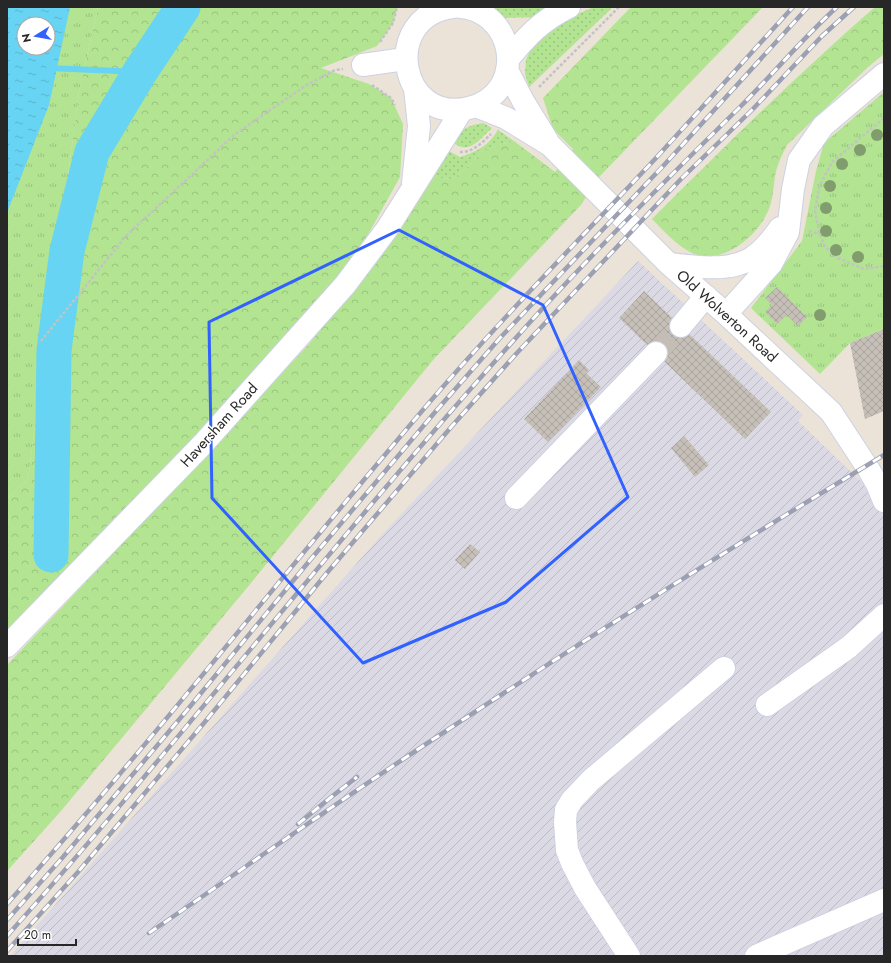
<svg xmlns="http://www.w3.org/2000/svg" width="891" height="963" font-family="Jost,sans-serif">
<defs>
<pattern id="industrial-furrows" width="10" height="10" patternUnits="userSpaceOnUse"><rect width="10" height="10" fill="#dbd9e3"/><path d="M-1 1l2-2M0 10L10 0M9 11l2-2" fill="none" stroke="#bcbac3"/></pattern>
<pattern id="grass-dots" width="8" height="8" patternUnits="userSpaceOnUse"><rect width="8" height="8" fill="#b2e492"/><path d="M2 2h.1M6 6h.1" fill="none" stroke="#99c47e" stroke-width="1.8" stroke-linecap="round"/></pattern>
<pattern id="forest-crowns" width="20" height="18" patternUnits="userSpaceOnUse"><rect width="20" height="18" fill="#b2e492"/><path d="M2 6a3 3 0 1 1 6 0M12 15a3 3 0 1 1 6 0" fill="none" stroke="#99c47e"/></pattern>
<pattern id="park-tufts" width="24" height="20" patternUnits="userSpaceOnUse"><rect width="24" height="20" fill="#b2e492"/><path d="M3 7l-1-3M5 7V3M7 7l1-3M15 17l-1-3M17 17v-4M19 17l1-3" fill="none" stroke="#99c47e"/></pattern>
<pattern id="water-ripples" width="26" height="14" patternUnits="userSpaceOnUse"><rect width="26" height="14" fill="#66d4f2"/><path d="M2 4q2-2 4 0t4 0M15 11q2-2 4 0t4 0" fill="none" stroke="#58b6d0"/></pattern>
<pattern id="building-cross-hatch" width="8" height="8" patternUnits="userSpaceOnUse"><rect width="8" height="8" fill="#c6bfb8"/><path d="M0 0l8 8M0 8l8-8" fill="none" stroke="#aaa49e"/></pattern>
</defs>
<rect width="100%" height="100%" fill="#ebe2d8"/>
<path fill="url(#industrial-furrows)" d="M638,261L803,415L798,421L868,488L884,513V956H10L379,538Z"/>
<path fill="url(#grass-dots)" d="M475,7H569L550,17L489,18Z
M594,7H613L529,87L525,74L526,60L531,48L559,22Z
M483,123L492,128C478,141 469,156 451,141C459,130 469,125 483,123Z
M498,130L514,141L502,144L481,152L471,164L453,179L428,177L445,149L460,157C478,151 488,146 498,130Z"/>
<path fill="url(#forest-crowns)" d="M98,7H397L393,23L377,46L321,68L369,84L391,98L403,124L400,177L331,301L7,646V499L28,479L79,92Z
M631,7H763L600,176L580,206L433,360L251,583L61,811L7,871V665L105,562L310,343L404,218L428,177L453,179L471,164L481,152L502,144L514,141L555,172L573,149L553,129L543,98Z
M875,7H884V54L868,67L787,145C782,155 777,165 775,176C773,189 773,203 766,215C754,239 720,266 692,253C676,245 664,231 652,219C725,146 798,74 875,7Z"/>
<path fill="url(#park-tufts)" fill-rule="evenodd" d="M7,7H98L79,92L28,479L7,499ZM24,24H48V48H24Z
M884,92V329L850,343L820,374L751,308L802,241L816,171L824,143Z"/>
<path fill="url(#water-ripples)" fill-rule="evenodd" d="M7,7H70L49,105L7,213ZM24,24H48V48H24Z"/>
<g fill="none" stroke-linecap="round" stroke-linejoin="round">
<path stroke="#66d4f2" stroke-width="6" d="M49,68L140,72"/>
<path stroke="#66d4f2" stroke-width="35" d="M51,555L54,350L67,251L92,152L140,72L183,7"/>
</g>
<path fill="url(#building-cross-hatch)" d="M777,287L807,317L798,326L787,315L777,324L765,312L772,305L765,298Z
M644,291L771,412L745,439L619,318Z
M884,329V411L865,419L850,343Z
M579,360L589,370L586,373L601,387L548,442L524,419Z
M684,436L709,465L695,477L671,448Z
M470,544L480,552L465,569L455,560Z"/>
<g fill="none" stroke-linecap="round" stroke-linejoin="round">
<path stroke="#c4bdb5" stroke-width="22" stroke-dasharray="22 11" stroke-linecap="butt" d="M656,353L681,326"/>
<g stroke="#cdd2e2" stroke-width="24">
<path id="minor" d="M453,7C380,16 399,125 469,108C482,105 494,97 501,86C520,53 499,10 461,7
M509,58C528,35 541,21 569,7
M363,65L405,59
M507,70L523,101L547,140
M476,106L506,118L550,145L669,264L726,314L831,412L869,470L877,484L884,501
M413,183L419,126L415,88
M669,264C694,267 731,272 752,258C764,250 772,239 780,228
M726,314L771,264L788,232L793,189L799,160L823,126L884,74
M681,326L706,296
M516,498L656,353
M7,646L202,445L345,285L387,229L462,110
M767,705L849,647L884,615
M629,956L585,888L572,863L567,850L565,822L566,810L572,800L591,780L724,668
M756,956L884,900"/>
</g>
<path stroke="#c3c3c3" stroke-width="2.5" stroke-dasharray="3 2" stroke-linecap="butt" d="M380,42L393,23L397,7
M372,85L391,98L395,105
M539,87L619,7
M884,118L832,162L819,187L815,212L820,234L825,247L838,258L864,269L884,266
M460,152C472,153 483,142 491,134
M809,231L820,234
M41,341L126,236L234,135L305,86L335,70L343,69"/>
<use href="#minor" stroke="#fff" stroke-width="22"/>
<g stroke="#9ba0b3" stroke-width="4.5">
<path id="rail" d="M298,824L330,798L357,777
M7,904C152,742 286,570 428,404C501,319 579,240 656,158C702,108 747,57 793,7
M7,920L63,857L188,709L311,559L436,411L500,338L665,164L808,7
M149,933C236,874 323,812 411,754C566,651 724,552 884,455
M7,936C178,744 335,540 506,349C581,264 661,185 741,106C774,73 803,38 837,7
M7,951L78,872L204,723L326,574L452,426L516,354L681,179L752,110L822,36L854,7"/>
</g>
<use href="#rail" stroke="#fff" stroke-width="3" stroke-dasharray="9" stroke-linecap="butt"/>
</g>
<g fill="#819d6d">
<circle cx="877" cy="135" r="6"/>
<circle cx="860" cy="150" r="6"/>
<circle cx="842" cy="164" r="6"/>
<circle cx="830" cy="186" r="6"/>
<circle cx="826" cy="208" r="6"/>
<circle cx="826" cy="231" r="6"/>
<circle cx="836" cy="250" r="6"/>
<circle cx="858" cy="257" r="6"/>
<circle cx="820" cy="315" r="6"/>
</g>
<path fill="none" stroke="#3161ff" stroke-width="3" stroke-linejoin="round" d="M399,230L543,305L628,497L506,602L363,663L212,498L209,322Z"/>
<g text-anchor="middle" dominant-baseline="central" stroke-width="3" stroke-linejoin="round" paint-order="stroke">
<g font-size="15" fill="#272727" stroke="#fff">
<text transform="translate(727 316) rotate(42)">Old Wolverton Road</text>
<text transform="translate(219 425) rotate(-48)">Haversham Road</text>
</g>
</g>
<rect width="891" height="963" fill="none" stroke="#272727" stroke-width="16"/>
<g transform="translate(36 36) rotate(259)"><circle r="19" fill="#ffffff" stroke="#a9a9a9"/>
<path d="M0-3L7 15L0 10L-7 15Z" fill="#3161ff"/>
<text y="-6" font-size="11" font-weight="bold" text-anchor="middle" fill="#272727">N</text>
</g>
<path d="M18 939v6h58v-6" fill="none" stroke="#272727" stroke-width="2"/>
<text x="24" y="939" font-size="12" fill="#272727" stroke="#ffffff" stroke-width="3" paint-order="stroke">20 m</text>
</svg>
